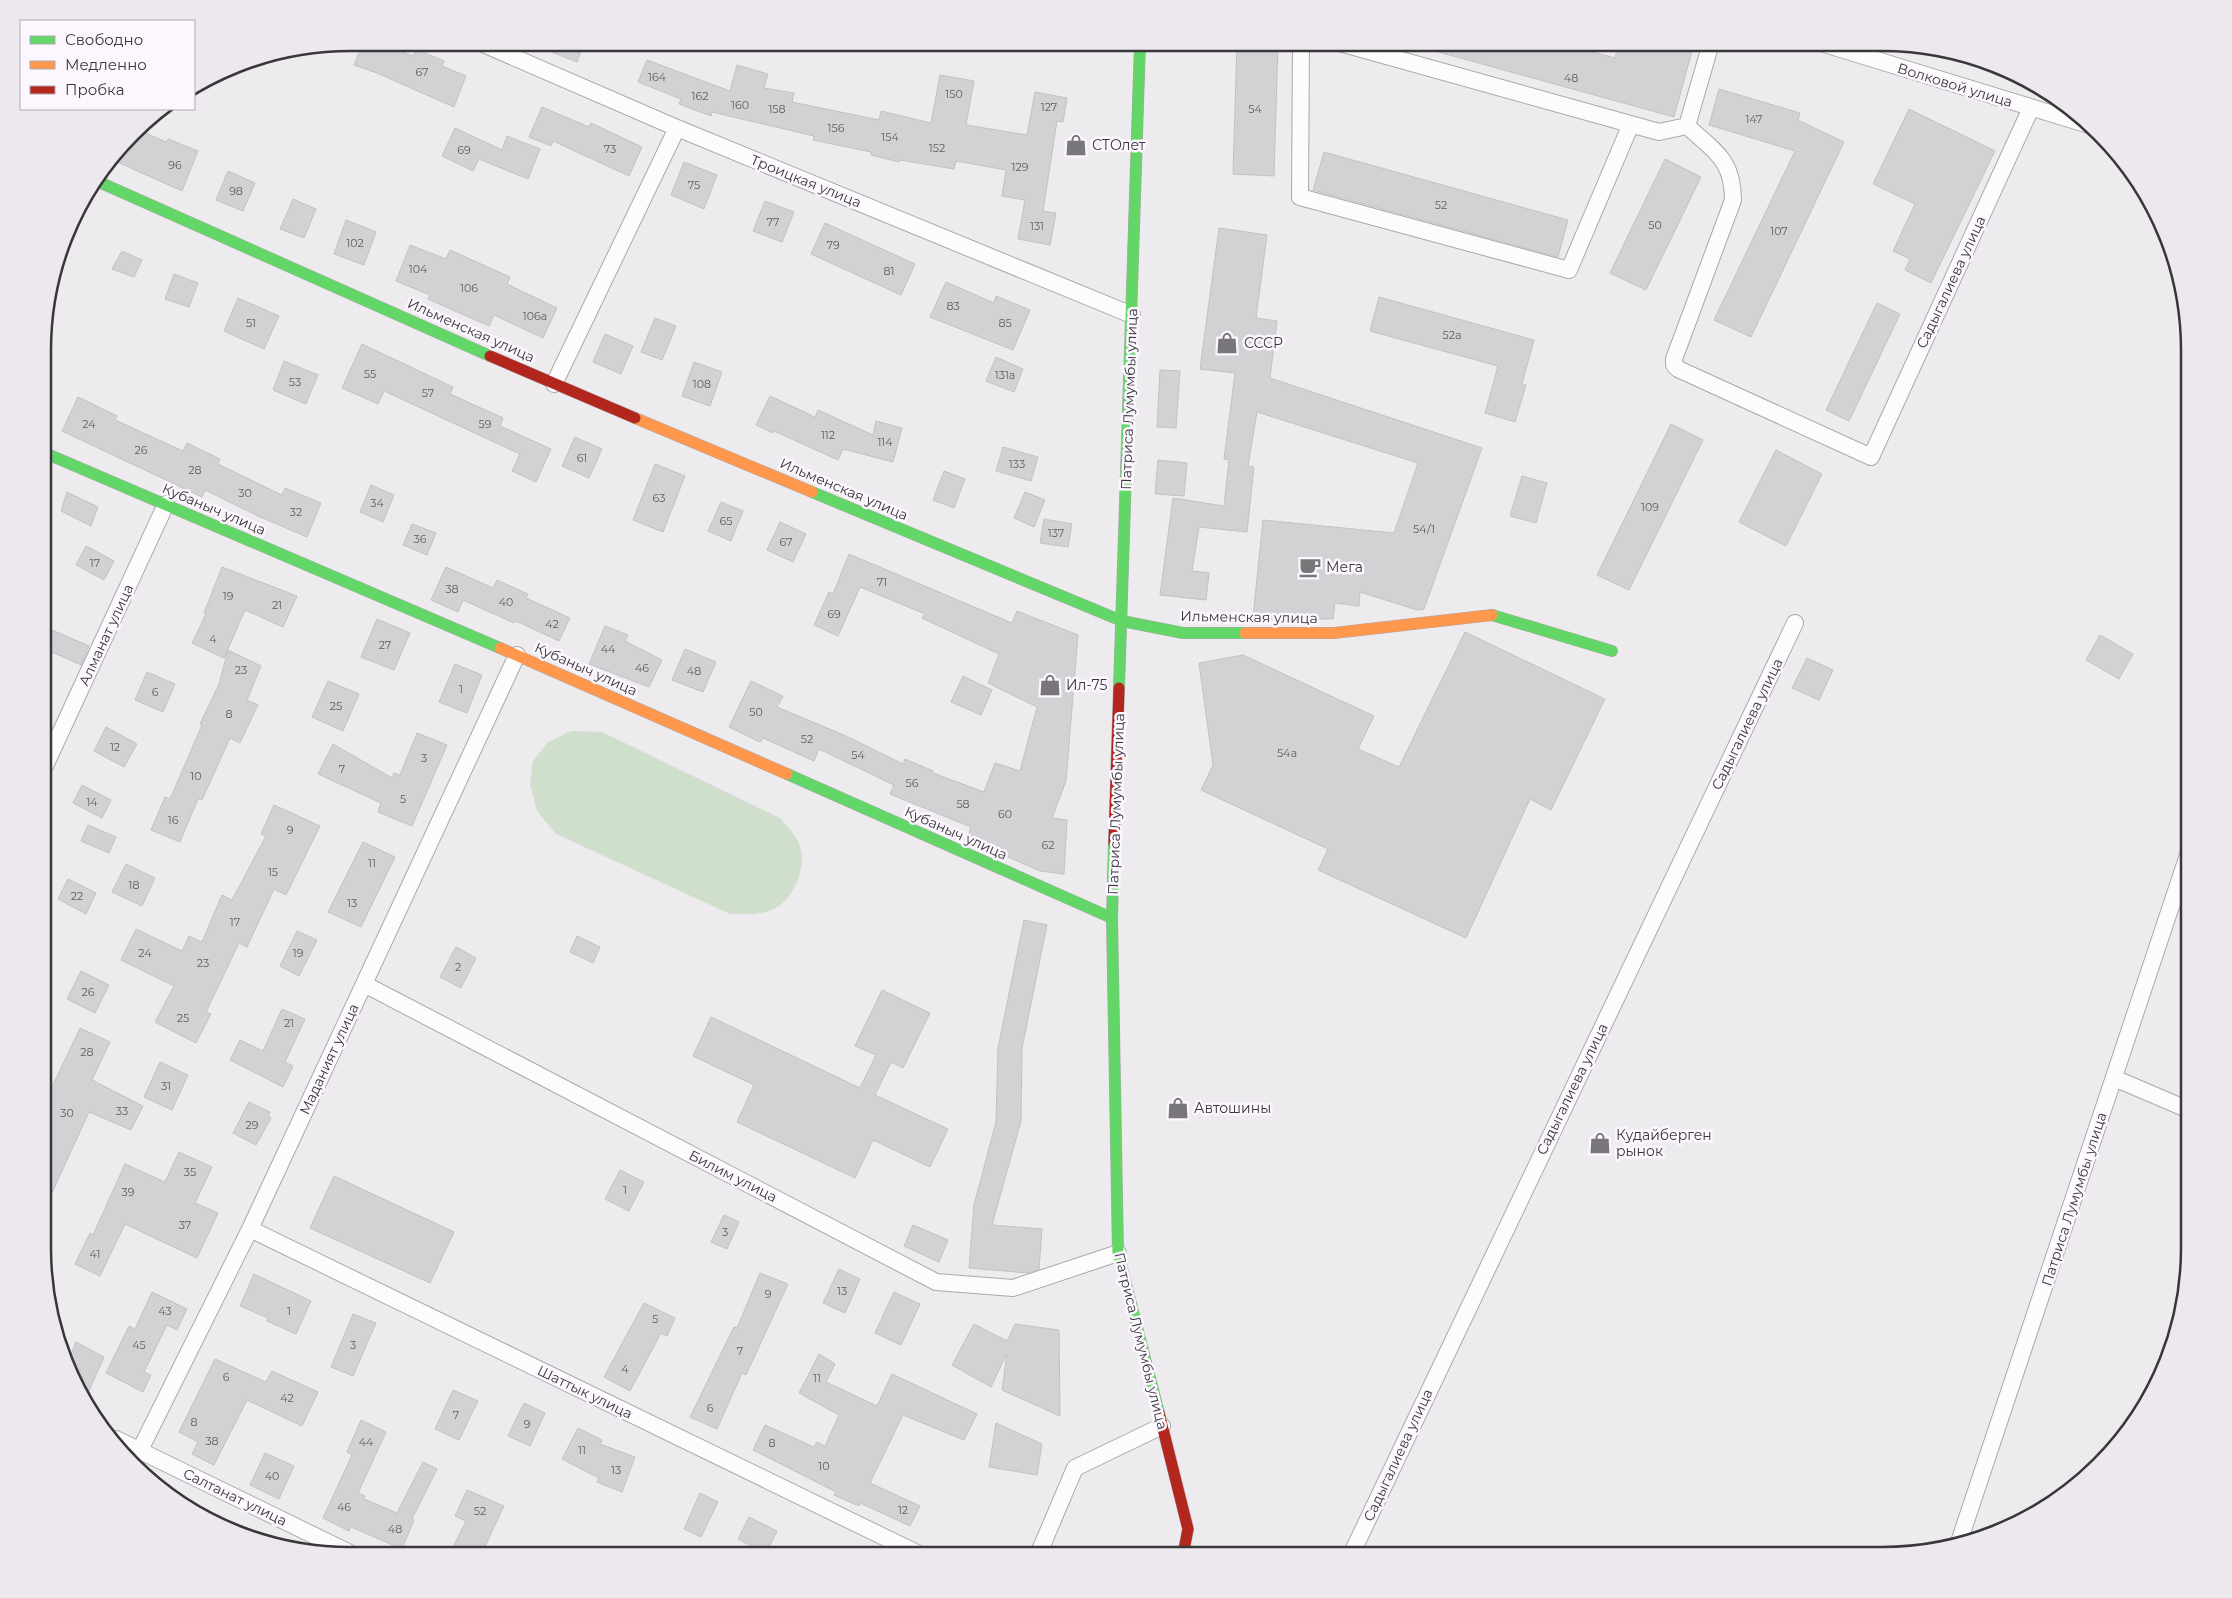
<svg xmlns="http://www.w3.org/2000/svg" width="2232" height="1598" font-family="Montserrat,sans-serif">
<rect width="100%" height="100%" fill="#eeebef"/>
<path fill="#d0decc" d="M571,731L602,732L780,818C786,825 793,832 797,840C809,859 797,893 779,906C765,916 746,914 730,914L556,834L537,811L530,784L533,761L548,742Z"/>
<path fill="#d2d1d4" stroke="#c3c1c4" d="M363,42L380,43L413,56L416,49L444,61L442,66L466,76L454,107L377,73L354,65Z
M531,43H584L577,62L531,44Z
M1237,43H1278L1274,176L1233,174Z
M1425,43H1559L1615,58L1619,43H1663L1692,51L1674,117L1424,48Z
M647,60L730,91L737,65L768,74L764,88L794,93L792,102L879,120L881,111L931,123L940,75L974,81L966,125L1027,135L1035,92L1067,98L1063,122L1057,121L1043,211L1056,213L1050,245L1018,239L1025,200L1002,196L1006,170L956,161L954,169L900,160L899,162L871,155V152L813,140L814,136L712,112L711,116L679,104L681,99L638,82Z
M1719,89L1800,113L1798,120L1844,142L1751,337L1714,320L1795,151L1709,125Z
M542,107L589,127L591,123L642,147L629,176L553,141L551,146L529,137Z
M1909,109L1995,151L1931,283L1905,270L1910,259L1893,251L1915,204L1873,184Z
M455,128L502,150L507,136L540,149L528,179L479,159L473,171L442,156Z
M139,130L166,142L168,139L198,151L182,191L115,161Z
M1324,152L1568,220L1558,257L1313,190Z
M1665,159L1701,177L1646,290L1610,273Z
M684,162L717,175L704,209L671,195Z
M228,171L255,183L243,211L216,200Z
M293,199L316,209L304,238L280,229Z
M765,201L794,212L782,242L753,231Z
M346,220L376,232L364,265L334,254Z
M825,223L915,264L901,295L811,254Z
M1219,228L1267,235L1256,318L1277,321L1270,378L1482,448L1424,609L1417,610L1360,592L1359,606L1335,603L1333,619H1276L1253,617L1263,520L1394,533L1418,463L1257,412L1248,466L1254,467L1247,532L1199,527L1192,571L1209,573L1206,600L1160,595L1173,498L1224,506L1229,460L1224,459L1235,373L1200,369Z
M410,245L446,259L450,250L510,277L507,284L557,308L543,338L494,315L489,326L428,299L430,295L396,281Z
M122,251L142,260L134,277L112,269Z
M174,274L198,283L189,307L165,299Z
M946,282L994,303L996,296L1030,310L1013,350L930,317Z
M1379,297L1534,340L1522,384L1526,385L1515,422L1485,413L1498,366L1370,331Z
M238,298L279,316L264,349L224,331Z
M1877,303L1900,314L1849,421L1826,410Z
M655,318L676,326L662,360L641,352Z
M605,334L633,346L621,374L593,362Z
M362,344L453,387L450,394L503,418L500,426L551,449L536,482L512,471L520,454L384,391L378,404L342,388Z
M996,357L1023,369L1014,392L986,381Z
M284,361L318,375L306,404L273,390Z
M694,362L722,372L710,406L682,396Z
M1160,370L1180,371L1176,428L1157,427Z
M770,396L815,417L818,410L873,435L876,421L902,428L893,462L843,449L838,460L774,431L773,433L756,425Z
M78,397L117,416L115,420L183,451L187,443L220,459L218,464L282,495L285,488L321,503L307,537L258,516L205,490L202,497L62,431Z
M1671,424L1703,440L1629,590L1597,575Z
M575,437L602,449L589,478L562,466Z
M1003,447L1038,457L1031,481L996,471Z
M1776,450L1822,474L1786,546L1739,522Z
M1158,460L1187,463L1184,496L1155,494Z
M655,464L685,476L663,532L633,520Z
M944,471L965,479L954,508L933,500Z
M1522,476L1547,483L1536,523L1510,516Z
M371,485L394,495L383,522L360,512Z
M67,492L98,507L91,526L61,511Z
M1025,492L1045,500L1034,527L1014,518Z
M721,502L743,511L731,541L708,531Z
M1044,519L1072,524L1068,547L1040,543Z
M780,522L806,534L793,562L767,550Z
M412,524L436,533L427,555L403,545Z
M86,546L114,561L104,580L76,565Z
M849,554L1012,623L1017,611L1078,635L1066,781L1052,818L1067,820L1064,874L1040,871L967,839L971,827L890,794L894,785L819,749L814,761L763,738L760,742L729,727L751,681L783,696L777,707L846,736L903,764L905,759L933,771V773L984,792L995,763L1020,771L1037,707L988,683L999,654L922,618L925,614L860,587L838,636L814,625L829,592L833,594Z
M222,567L297,596L283,627L245,610L224,658L192,643L206,614L204,613Z
M446,567L493,588L497,580L528,594L526,598L570,618L559,641L516,621L514,623L463,600L458,612L431,600Z
M377,619L410,633L394,670L361,657Z
M605,626L628,635L625,641L662,660L649,687L589,664Z
M45,627L89,646L81,665L45,649Z
M1465,632L1605,699L1551,810L1530,799L1466,938L1318,870L1328,849L1201,790L1213,765L1199,663L1243,655L1374,716L1358,749L1399,767Z
M2100,635L2133,654L2119,679L2086,660Z
M685,649L716,662L703,692L672,680Z
M228,650L261,666L247,700L258,705L240,743L230,738L202,800L198,799L180,842L151,830L165,797L170,799L202,725L200,724L219,684Z
M1807,658L1833,670L1819,700L1792,688Z
M455,664L482,675L467,713L439,702Z
M147,672L175,684L163,712L135,700Z
M963,676L992,690L981,715L951,702Z
M328,681L359,694L343,731L312,717Z
M106,727L137,744L124,767L94,751Z
M417,733L447,745L412,826L378,812L381,803L318,774L333,744L392,778L394,773L400,775Z
M82,785L111,800L102,818L73,803Z
M274,805L320,826L286,895L274,889L247,947L239,943L206,1012L211,1014L196,1043L155,1022L174,986L121,960L136,929L182,951L189,936L202,942L222,895L232,900L266,836L261,834Z
M88,825L116,837L109,853L81,841Z
M363,842L395,857L361,927L328,912Z
M126,864L155,878L142,906L112,892Z
M68,879L96,893L86,914L58,899Z
M1024,920L1047,925L1022,1048L1021,1121L992,1225L1042,1229L1039,1269L1028,1273L969,1268L974,1205L996,1122L998,1048Z
M297,931L317,940L299,976L280,966Z
M577,936L600,947L593,963L570,952Z
M456,947L476,958L461,988L440,977Z
M81,971L109,985L95,1013L67,999Z
M882,990L930,1013L903,1068L891,1062L875,1095L948,1129L930,1167L873,1140L855,1178L737,1122L754,1085L693,1056L711,1017L860,1088L876,1055L855,1046Z
M282,1009L305,1019L285,1062L293,1066L283,1087L230,1060L240,1040L263,1051Z
M80,1028L110,1042L92,1080L143,1106L131,1130L89,1112L45,1208V1084L52,1087Z
M160,1062L188,1075L172,1110L144,1097Z
M249,1102L270,1112L268,1116L271,1118L256,1145L233,1133Z
M179,1152L212,1167L195,1203L218,1213L197,1258L125,1224L100,1276L75,1264L90,1233L93,1235L125,1164L165,1182Z
M620,1170L644,1182L629,1211L605,1199Z
M334,1176L454,1232L430,1283L310,1228Z
M724,1215L739,1222L727,1249L711,1242Z
M913,1225L948,1240L939,1262L904,1246Z
M839,1269L860,1279L845,1313L823,1303Z
M760,1273L788,1284L746,1375L742,1373L717,1429L690,1417L734,1327L737,1328Z
M254,1274L311,1301L296,1334L267,1321L268,1318L240,1306Z
M152,1292L187,1309L177,1330L167,1325L144,1372L151,1375L143,1392L106,1373L129,1326L135,1329Z
M894,1292L920,1304L901,1345L875,1333Z
M644,1303L675,1318L667,1336L661,1333L630,1391L604,1377Z
M353,1314L376,1323L353,1376L331,1367Z
M974,1324L1007,1341L1015,1324L1059,1330L1060,1416L1002,1390L1007,1353L991,1387L952,1365Z
M76,1342L104,1357L84,1402L69,1359Z
M819,1354L835,1364L826,1382L877,1406L892,1374L977,1414L964,1440L903,1415L870,1483L920,1506L910,1526L860,1503L859,1506L834,1495L836,1492L753,1450L765,1425L814,1447L817,1442L825,1446L839,1415L799,1393Z
M215,1359L266,1382L272,1371L318,1392L302,1426L247,1400L214,1465L192,1454L198,1442L179,1432Z
M453,1390L478,1401L459,1440L435,1429Z
M524,1403L545,1413L530,1446L508,1436Z
M361,1420L386,1432L358,1493L365,1496L364,1499L397,1513L423,1462L437,1469L412,1519L414,1520L402,1549L351,1527L349,1531L323,1518L352,1455L347,1452Z
M996,1423L1042,1444L1037,1475L989,1467Z
M578,1428L602,1440L600,1444L635,1457L622,1492L597,1482L599,1478L562,1459Z
M265,1453L294,1466L279,1499L250,1485Z
M467,1490L504,1506L481,1555H449L466,1521L455,1516Z
M700,1493L718,1502L701,1537L684,1529Z
M749,1517L777,1531L766,1554L738,1539Z"/>
<g fill="none" stroke-linecap="round" stroke-linejoin="round">
<g stroke="#aaa8aa" stroke-width="18">
<path id="street" d="M481,43L677,128L1132,315
M1301,43L1300,197L1569,270L1631,124
M1340,43L1659,132L1687,126L1711,43
M1821,43L2089,125
M1687,126C1714,151 1733,159 1733,200L1674,359V365L1678,369L1871,457L2031,108
M554,384L677,128
M45,766L166,504
M364,984L936,1282L1013,1288L1118,1253
M2114,1078L2189,1110
M250,1229L921,1555
M116,1439L354,1555
M135,1460L250,1229L517,655
M1958,1545L2189,852
M1038,1555L1075,1468L1162,1426
M1351,1555L1795,623"/>
</g>
<g stroke="#aaa8aa" stroke-width="12">
<path id="fast" d="M99,182L490,356
M45,453L500,648
M812,492L1122,621L1183,633H1245
M1492,615L1612,651
M1119,688L1140,43
M787,774L1112,918
M1114,843L1112,918L1118,1253L1159,1413"/>
</g>
<g stroke="#aaa8aa" stroke-width="12">
<path id="slow" d="M635,418L812,492
M1245,633H1334L1492,615
M500,648L787,774"/>
</g>
<g stroke="#aaa8aa" stroke-width="12">
<path id="jam" d="M490,356L635,418
M1114,843L1119,688
M1159,1413L1188,1529L1183,1555"/>
</g>
<use href="#street" stroke="#fcfcfd" stroke-width="16"/>
<use href="#fast" stroke="#63d668" stroke-width="11"/>
<use href="#slow" stroke="#ff974d" stroke-width="11"/>
<use href="#jam" stroke="#b3261e" stroke-width="11"/>
</g>
<defs>
<g id="shop-bare" transform="scale(1.725)"><path d="M-5-2.5h2.3a2.7 3.5 0 0 1 5.4 0H5L5.5 6h-11ZM-1.5-2.5h3a1.5 2.3 0 0 0-3 0Z" fill="#787679" stroke="#fcf7fe" stroke-width="2.5" paint-order="stroke"/></g>
<g id="cafe-bare" transform="scale(1.725)"><path d="M-5.5-4.5H6V0H3Q3 3.5 0 3.5H-2.5Q-5.5 3.5-5.5 0ZM3-3.2v2h1.7v-2ZM-6 4.5H4V6H-6Z" fill="#787679" stroke="#fcf7fe" stroke-width="2.5" paint-order="stroke"/></g>
</defs>
<g fill-rule="evenodd">
<use href="#shop-bare" x="1076" y="145"/>
<use href="#shop-bare" x="1227" y="343"/>
<use href="#cafe-bare" x="1310" y="567"/>
<use href="#shop-bare" x="1050" y="685"/>
<use href="#shop-bare" x="1178" y="1108"/>
<use href="#shop-bare" x="1600" y="1143"/>
</g>
<g text-anchor="middle" dominant-baseline="central" stroke-width="5" stroke-linejoin="round" paint-order="stroke">
<g font-size="11" fill="#5f5e60">
<text x="422" y="72">67</text>
<text x="657" y="77">164</text>
<text x="1571" y="78">48</text>
<text x="954" y="94">150</text>
<text x="700" y="96">162</text>
<text x="740" y="105">160</text>
<text x="1049" y="107">127</text>
<text x="777" y="109">158</text>
<text x="1255" y="109">54</text>
<text x="1754" y="119">147</text>
<text x="836" y="128">156</text>
<text x="890" y="137">154</text>
<text x="937" y="148">152</text>
<text x="610" y="149">73</text>
<text x="464" y="150">69</text>
<text x="175" y="165">96</text>
<text x="1020" y="167">129</text>
<text x="694" y="185">75</text>
<text x="236" y="191">98</text>
<text x="1441" y="205">52</text>
<text x="773" y="222">77</text>
<text x="1655" y="225">50</text>
<text x="1037" y="226">131</text>
<text x="1779" y="231">107</text>
<text x="355" y="243">102</text>
<text x="833" y="245">79</text>
<text x="418" y="269">104</text>
<text x="889" y="271">81</text>
<text x="469" y="288">106</text>
<text x="953" y="306">83</text>
<text x="535" y="316">106а</text>
<text x="251" y="323">51</text>
<text x="1005" y="323">85</text>
<text x="1452" y="335">52а</text>
<text x="370" y="374">55</text>
<text x="1005" y="375">131а</text>
<text x="295" y="382">53</text>
<text x="702" y="384">108</text>
<text x="428" y="393">57</text>
<text x="89" y="424">24</text>
<text x="485" y="424">59</text>
<text x="828" y="435">112</text>
<text x="885" y="442">114</text>
<text x="141" y="450">26</text>
<text x="582" y="458">61</text>
<text x="1017" y="464">133</text>
<text x="195" y="470">28</text>
<text x="245" y="493">30</text>
<text x="659" y="498">63</text>
<text x="377" y="503">34</text>
<text x="1650" y="507">109</text>
<text x="296" y="512">32</text>
<text x="726" y="521">65</text>
<text x="1424" y="529">54/1</text>
<text x="1056" y="533">137</text>
<text x="420" y="539">36</text>
<text x="786" y="542">67</text>
<text x="95" y="563">17</text>
<text x="882" y="582">71</text>
<text x="452" y="589">38</text>
<text x="228" y="596">19</text>
<text x="506" y="602">40</text>
<text x="277" y="605">21</text>
<text x="834" y="614">69</text>
<text x="552" y="624">42</text>
<text x="213" y="639">4</text>
<text x="385" y="645">27</text>
<text x="608" y="649">44</text>
<text x="642" y="668">46</text>
<text x="241" y="670">23</text>
<text x="694" y="671">48</text>
<text x="461" y="689">1</text>
<text x="155" y="692">6</text>
<text x="336" y="706">25</text>
<text x="756" y="712">50</text>
<text x="229" y="714">8</text>
<text x="807" y="739">52</text>
<text x="115" y="747">12</text>
<text x="1287" y="753">54а</text>
<text x="858" y="755">54</text>
<text x="424" y="758">3</text>
<text x="342" y="769">7</text>
<text x="196" y="776">10</text>
<text x="912" y="783">56</text>
<text x="403" y="799">5</text>
<text x="92" y="802">14</text>
<text x="963" y="804">58</text>
<text x="1005" y="814">60</text>
<text x="173" y="820">16</text>
<text x="290" y="830">9</text>
<text x="1048" y="845">62</text>
<text x="372" y="863">11</text>
<text x="273" y="872">15</text>
<text x="134" y="885">18</text>
<text x="77" y="896">22</text>
<text x="352" y="903">13</text>
<text x="235" y="922">17</text>
<text x="145" y="953">24</text>
<text x="298" y="953">19</text>
<text x="203" y="963">23</text>
<text x="458" y="967">2</text>
<text x="88" y="992">26</text>
<text x="183" y="1018">25</text>
<text x="289" y="1023">21</text>
<text x="87" y="1052">28</text>
<text x="166" y="1086">31</text>
<text x="122" y="1111">33</text>
<text x="67" y="1113">30</text>
<text x="252" y="1125">29</text>
<text x="190" y="1172">35</text>
<text x="625" y="1190">1</text>
<text x="128" y="1192">39</text>
<text x="185" y="1225">37</text>
<text x="725" y="1232">3</text>
<text x="95" y="1254">41</text>
<text x="842" y="1291">13</text>
<text x="768" y="1294">9</text>
<text x="165" y="1311">43</text>
<text x="289" y="1311">1</text>
<text x="655" y="1319">5</text>
<text x="139" y="1345">45</text>
<text x="353" y="1345">3</text>
<text x="740" y="1351">7</text>
<text x="625" y="1369">4</text>
<text x="226" y="1377">6</text>
<text x="817" y="1378">11</text>
<text x="287" y="1398">42</text>
<text x="710" y="1408">6</text>
<text x="456" y="1415">7</text>
<text x="194" y="1422">8</text>
<text x="527" y="1424">9</text>
<text x="212" y="1441">38</text>
<text x="366" y="1442">44</text>
<text x="772" y="1443">8</text>
<text x="582" y="1450">11</text>
<text x="824" y="1466">10</text>
<text x="616" y="1470">13</text>
<text x="272" y="1476">40</text>
<text x="344" y="1507">46</text>
<text x="903" y="1510">12</text>
<text x="480" y="1511">52</text>
<text x="395" y="1529">48</text>
</g>
<g font-size="14" fill="#39373a" stroke="#fcf7fe">
<text transform="translate(1955 85) rotate(17)">Волковой улица</text>
<text transform="translate(806 181) rotate(22)">Троицкая улица</text>
<text transform="translate(1951 282) rotate(-65)">Садыгалиева улица</text>
<text transform="translate(471 330) rotate(24)">Ильменская улица</text>
<text transform="translate(1129 399) rotate(-88)">Патриса Лумумбы улица</text>
<text transform="translate(844 489) rotate(23)">Ильменская улица</text>
<text transform="translate(214 509) rotate(23)">Кубаныч улица</text>
<text transform="translate(1249 617) rotate(1)">Ильменская улица</text>
<text transform="translate(106 635) rotate(-65)">Алманат улица</text>
<text transform="translate(586 669) rotate(24)">Кубаныч улица</text>
<text transform="translate(1747 724) rotate(-64)">Садыгалиева улица</text>
<text transform="translate(1116 804) rotate(-88)">Патриса Лумумбы улица</text>
<text transform="translate(956 833) rotate(24)">Кубаныч улица</text>
<text transform="translate(329 1059) rotate(-65)">Маданият улица</text>
<text transform="translate(1572 1089) rotate(-64)">Садыгалиева улица</text>
<text transform="translate(733 1176) rotate(27)">Билим улица</text>
<text transform="translate(2074 1199) rotate(-72)">Патриса Лумумбы улица</text>
<text transform="translate(1141 1341) rotate(76)">Патриса Лумумбы улица</text>
<text transform="translate(585 1392) rotate(26)">Шаттык улица</text>
<text transform="translate(1398 1455) rotate(-65)">Садыгалиева улица</text>
<text transform="translate(235 1497) rotate(26)">Салтанат улица</text>
</g>
<g font-size="14" fill="#39373a" stroke="#fcf7fe" text-anchor="start">
<text x="1092" y="145">СТОлет</text>
<text x="1244" y="343">СССР</text>
<text x="1326" y="567">Мега</text>
<text x="1066" y="685">Ил-75</text>
<text x="1194" y="1108">Автошины</text>
<text x="1616" y="1135">Кудайберген<tspan x="1616" dy="16">рынок</tspan></text>
</g>
</g>
<path d="M0 0H2232V1598H0ZM350 51H1882A299 299 0 0 1 2181 350V1248A299 299 0 0 1 1882 1547H350A299 299 0 0 1 51 1248V350A299 299 0 0 1 350 51Z" fill="#ece8ee" fill-rule="evenodd"/>
<path fill="none" stroke="#39373a" stroke-width="2.5" d="M350 51H1882A299 299 0 0 1 2181 350V1248A299 299 0 0 1 1882 1547H350A299 299 0 0 1 51 1248V350A299 299 0 0 1 350 51Z"/>
<rect x="20" y="20" width="175" height="90" fill="#fcf7fe" stroke="#aeaab0"/>
<rect x="30" y="36" width="25" height="8" fill="#63d668" stroke="#aeaab0"/>
<text x="65" y="45" font-size="15" fill="#39373a">Свободно</text>
<rect x="30" y="61" width="25" height="8" fill="#ff974d" stroke="#aeaab0"/>
<text x="65" y="70" font-size="15" fill="#39373a">Медленно</text>
<rect x="30" y="86" width="25" height="8" fill="#b3261e" stroke="#aeaab0"/>
<text x="65" y="95" font-size="15" fill="#39373a">Пробка</text>
</svg>
